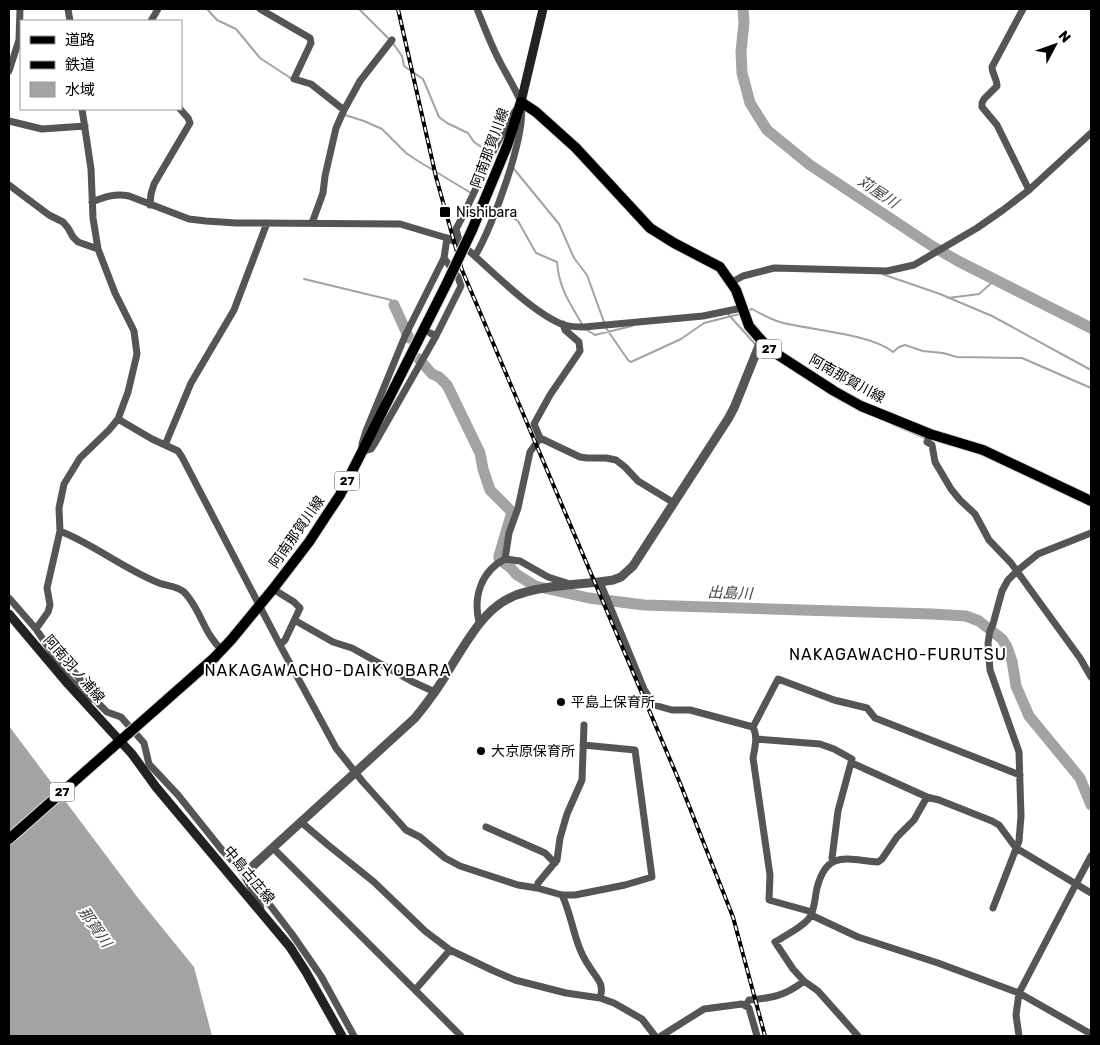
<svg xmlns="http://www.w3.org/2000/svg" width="1100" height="1045" font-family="Rubik,'Noto Sans JP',sans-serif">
<rect width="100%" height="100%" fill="#fff"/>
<path fill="#a3a3a3" d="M9,726L138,898L194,967L212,1036H9Z"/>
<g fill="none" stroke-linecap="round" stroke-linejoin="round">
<path stroke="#a3a3a3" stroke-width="2" d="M207,9L217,20L236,29L260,58L292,79
M359,9L389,39
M392,42L402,56L404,66L423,79L439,117L447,123L468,133L474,142L490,153
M345,115L364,121L382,129L406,153L418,161L471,193
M514,169L559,224L574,258L587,275L604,322
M501,211L518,221L536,253L557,262C559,288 569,302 582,324
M882,274L940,294L992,316L1091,370
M304,279L391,300L394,305
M948,298L979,294L996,279
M747,311L752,309C761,314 770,319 780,322C809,330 872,334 893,352L899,347L905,345L923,351L943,353L957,357L1022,358L1091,388
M728,314L755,344
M606,328L628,360L631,362L681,339L704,323L740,314
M587,330L595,335L632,326
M892,424L927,439"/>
<path stroke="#a3a3a3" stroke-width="11" d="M743,9L744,22L741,52L742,73L750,103L767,130L810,165L932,246L958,261L1091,328
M394,305L409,338
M419,359L432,374L439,377L447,385L480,453L483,469L490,490L512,512L499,556V559L511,568L516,574L535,586L589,598L644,605L932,614L966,616L979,621L1002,639L1007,647L1012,661L1016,686L1029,716L1080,778L1091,805"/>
<g stroke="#dbdbdb" stroke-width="12">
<path id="primary" d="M472,230L507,146L521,102L536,112L576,148L650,228L674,243L720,267L736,290L749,326L769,349L834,391L861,406L930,434L983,450L1091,501
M214,658L231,640L273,589L309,542L326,516L340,495L374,428L447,283
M9,839L129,733"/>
</g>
<path stroke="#555" stroke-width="7" d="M68,9L70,21
M260,9L310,38L311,43L294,79L311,84L344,110
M1023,9L992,67C992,74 997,78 997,86L984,99L982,103V107L997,125L1029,190
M151,21L158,9
M9,71L19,40L20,9
M9,121L42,129L85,126
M9,185L49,215L63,222L68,228L73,237L78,242L98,249
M92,202C105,197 115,193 129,196L189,219L206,221L236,223L400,224L447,238L444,258L405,336L366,431L362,444V451L371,449L375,443L436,336
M150,205L151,194L154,184L190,123L188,118L180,109
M312,223L323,193L325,176L336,128L344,110L360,81L392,40
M447,238L460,244L468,250C493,272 534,314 564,325C571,327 577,327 584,327L703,316L742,308
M460,244L456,229C477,190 492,148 515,111
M475,256C492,228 527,134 521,103C519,95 504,70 500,62C491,45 484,26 477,9
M732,282L743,276L774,268L887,271L914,265L977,228L1003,210L1029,190L1091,133
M563,324L565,330L579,342L580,351L550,395L534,424L540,438L580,457L587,458H606L616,460L625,467L638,481L674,503
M430,333L436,336L461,286L458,277L444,258
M118,419L152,439L178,451L182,457L280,645L336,748L363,782L406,830L420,837L445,858L460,866L518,885L537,888L562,895H575L625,885L652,877L635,750L583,745
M930,434L927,442L932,445L935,462L951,489L960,500L975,514L989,540L1011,563L1080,658L1091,677
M165,445L191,383L234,310L267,223
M60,531C95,545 124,569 159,583C167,586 177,586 184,592C201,609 203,633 222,650
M505,559L509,533L518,508L530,452L540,438
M600,582L644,689L654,705L672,710H690L753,727C758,737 755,747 753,758L770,875L769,900L812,912
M273,589L294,602L300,608L285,640L280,645
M9,598L36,629
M296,621L333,642L352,648L413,682L435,692
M479,622C473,597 481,571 505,559L520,561L548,577L567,583
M57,653L75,673L100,705L107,712L121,717L144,743L149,764L178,795L222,850L250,879L292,934L321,976L354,1036
M71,681L36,629L48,612L50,605L47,588L60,531L59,508L64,484L80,458L109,430L118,419L128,392L137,354L134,331L115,293L98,249L93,218L91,169L82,109
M68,684L71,681L92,699
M753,727L778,679L834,700L867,708L875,718L1020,775
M756,739L820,744L834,749L852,759L838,811L832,858L833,862
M852,763L927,797L939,800L992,821L999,825L1016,848L1076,884L1019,993L1016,1015L1019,1036
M301,822L328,845L374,882L425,931L450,950L494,971L515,980L566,993L600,998L614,1003L642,1019L655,1036
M486,827L545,853L555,863
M273,848L461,1036
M1091,856L1076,884L1091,893
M246,879L260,904L261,911
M537,888L538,883L557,860L560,838L567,814L582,780L584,725
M562,895C573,918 574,945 589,966C596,978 605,983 600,998
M993,908L1019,841L1021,816L1019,752L990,670L988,643L990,631L993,624L1002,591L1008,580L1017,571L1038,554L1091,533
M811,915L858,937L938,963L1019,993L1091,1034
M804,981L793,969L775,942C784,936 807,925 811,915C815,907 815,896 817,888C827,849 848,860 878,862L882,859L897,837L914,820L927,797
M415,990L450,950
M746,1005L749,1000C772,998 785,996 804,981L818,991L858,1036
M661,1036L704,1009L742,1004L749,1008L757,1036"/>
<path stroke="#555" stroke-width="9" d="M244,874L415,718C428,702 440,686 450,668C470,637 487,601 526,592C554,584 584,585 613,580L621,577L633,566L728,419L734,408L761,341"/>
<path stroke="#222" stroke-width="9" d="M521,102L543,9
M9,614L68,684L132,754L156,787L290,947L306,972L342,1036"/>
<use href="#primary" stroke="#000" stroke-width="10"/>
<g stroke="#000" stroke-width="4">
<path id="rail" d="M398,9L436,177L462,270L680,783L733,917L765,1036"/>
</g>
<use href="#rail" stroke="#fff" stroke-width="2" stroke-dasharray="5.5" stroke-linecap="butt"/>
<g stroke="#dbdbdb" stroke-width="12" stroke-linecap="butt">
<path id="primary-bridge" d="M447,283L472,230
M129,733L214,658"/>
</g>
<use href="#primary-bridge" stroke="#000" stroke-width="10"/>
</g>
<g fill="#000" stroke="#fff" stroke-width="2">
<rect x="439" y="206" width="12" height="12" rx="2.5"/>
<circle cx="561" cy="702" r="5"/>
<circle cx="481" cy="751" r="5"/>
</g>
<g text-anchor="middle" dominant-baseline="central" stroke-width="4" stroke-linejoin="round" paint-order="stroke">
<g fill="#fff" stroke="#4c4c4c" stroke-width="1">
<rect x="756.5" y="339.5" width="25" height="19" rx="4"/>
<rect x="334.5" y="471.5" width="25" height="19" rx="4"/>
<rect x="49.5" y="782.5" width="25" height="19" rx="4"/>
</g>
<g font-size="12" font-weight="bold" fill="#000">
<text x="769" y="349">27</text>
<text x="347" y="481">27</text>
<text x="62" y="792">27</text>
</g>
<g font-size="14" fill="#000" stroke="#fff">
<text transform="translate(490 148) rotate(-70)">阿南那賀川線</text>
<text transform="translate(847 379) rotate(29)">阿南那賀川線</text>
<text transform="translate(297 532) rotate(-55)">阿南那賀川線</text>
<text transform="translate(74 669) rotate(49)">阿南羽ノ浦線</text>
<text transform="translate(249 875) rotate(50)">中島古庄線</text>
</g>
<g font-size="14" fill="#000" stroke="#fff" text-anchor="start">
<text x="456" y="212">Nishibara</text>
<text x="571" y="702">平島上保育所</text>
<text x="491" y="751">大京原保育所</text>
</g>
<g font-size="15" font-style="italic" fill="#444" stroke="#fff">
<text transform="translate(878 192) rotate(34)">苅屋川</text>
<text transform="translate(730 593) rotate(2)">出島川</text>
<text transform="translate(95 927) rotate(55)">那賀川</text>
</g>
<g font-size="16" letter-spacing="1" fill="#000" stroke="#fff">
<text x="898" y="654">NAKAGAWACHO-FURUTSU</text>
<text x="328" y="670">NAKAGAWACHO-DAIKYOBARA</text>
</g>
</g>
<rect width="1100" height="1045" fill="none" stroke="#000000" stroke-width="20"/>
<rect x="20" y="20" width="162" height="90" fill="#ffffff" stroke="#999999"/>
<rect x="30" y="36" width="25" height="8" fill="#000000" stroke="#999999"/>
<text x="65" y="45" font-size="15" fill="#000000">道路</text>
<rect x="30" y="61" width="25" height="8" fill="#000000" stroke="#999999"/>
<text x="65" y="70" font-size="15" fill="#000000">鉄道</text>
<rect x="30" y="82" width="25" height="15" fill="#a3a3a3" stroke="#999999"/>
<text x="65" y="95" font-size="15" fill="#000000">水域</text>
<g transform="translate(1055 45) rotate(49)" stroke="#ffffff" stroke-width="4" paint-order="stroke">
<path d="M0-4L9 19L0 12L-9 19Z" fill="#000000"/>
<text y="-8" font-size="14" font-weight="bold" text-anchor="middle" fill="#000000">N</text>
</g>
</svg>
